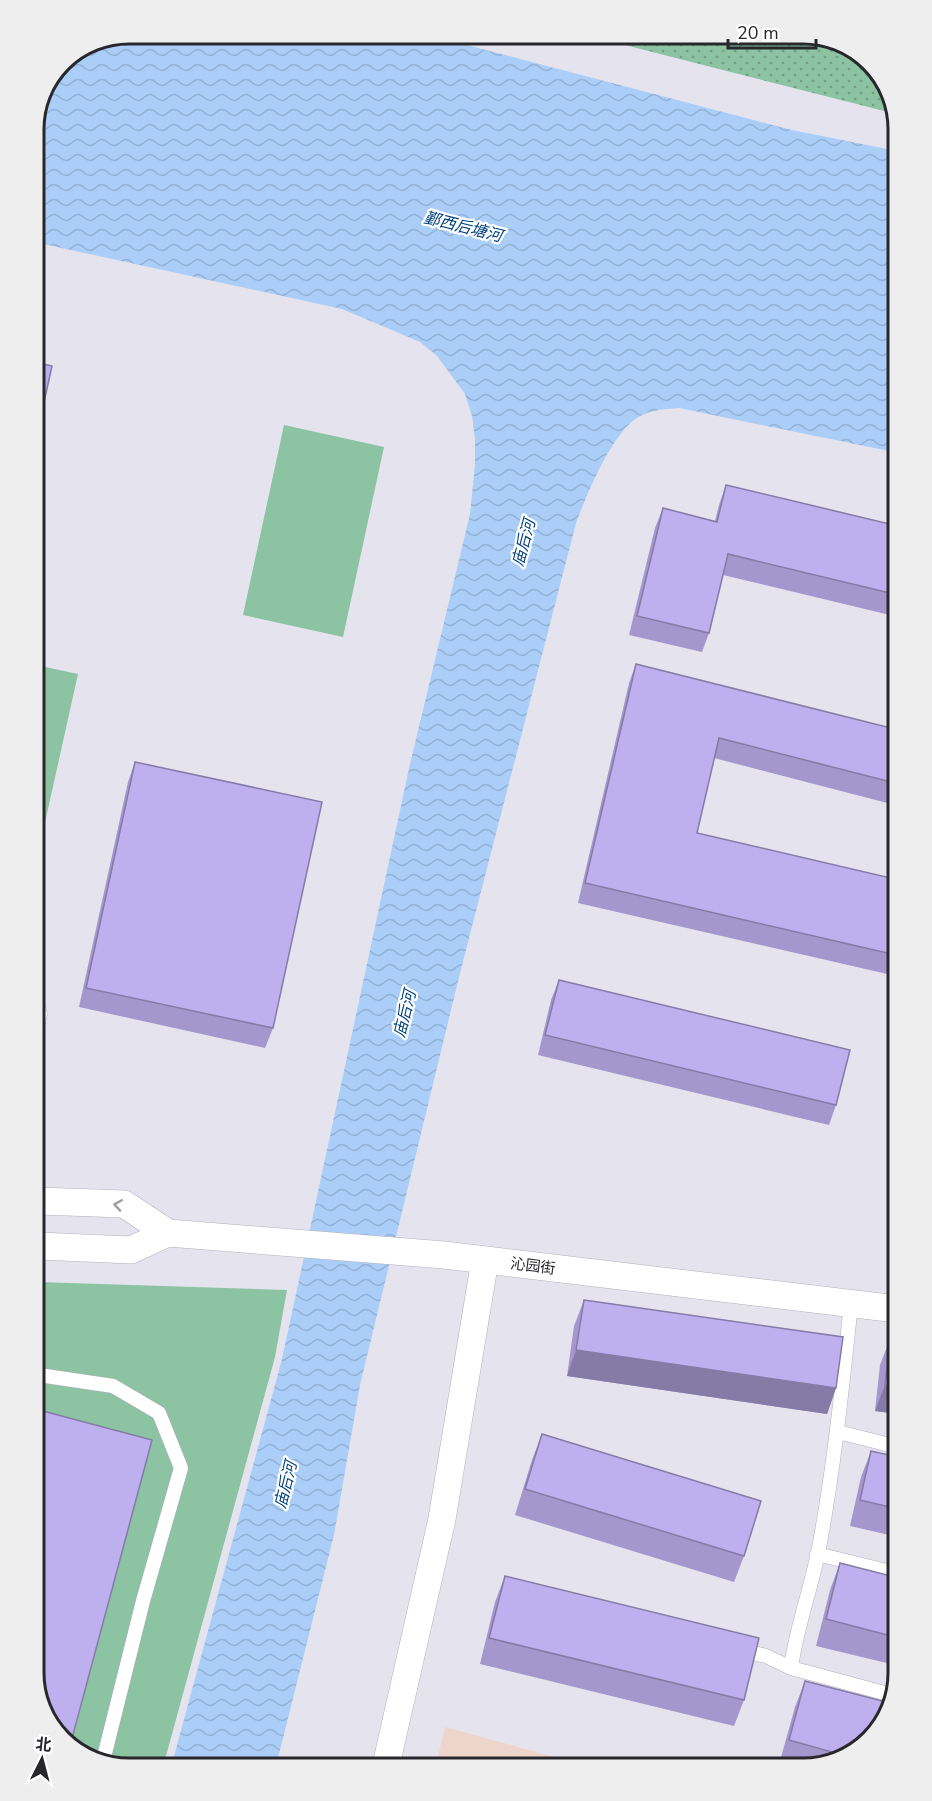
<svg xmlns="http://www.w3.org/2000/svg" width="932" height="1801" font-family="'Nunito Sans','Noto Sans SC',sans-serif">
<defs>
<pattern id="green-dots" width="8" height="8" patternUnits="userSpaceOnUse" patternTransform="scale(1.5)"><rect width="8" height="8" fill="#8cc3a3"/><path d="M2 2h.1M6 6h.1" fill="none" stroke="#729e85" stroke-width="1.8" stroke-linecap="round"/></pattern>
<pattern id="water-waves" width="16" height="10" patternUnits="userSpaceOnUse" patternTransform="scale(1.5)"><rect width="16" height="10" fill="#abcef8"/><path d="M0 5q4-4 8 0t8 0" fill="none" stroke="#93b1d5"/></pattern>
</defs>
<rect width="100%" height="100%" fill="#e5e3ee"/>
<path fill="#eed5cc" d="M445,1727L576,1763L436,1765Z"/>
<path fill="url(#green-dots)" d="M578,33H811L862,52L892,92V113Z"/>
<path fill="#8cc3a3" d="M284,425L384,447L343,637L243,615Z
M36,665L78,674L36,863Z
M38,1282L287,1290L275,1357L163,1767L122,1768L75,1752L40,1709Z"/>
<path fill="url(#water-waves)" d="M128,33H421L792,130L892,150L894,452L679,408C664,409 647,410 634,420C609,440 587,494 576,523L459,977L360,1385L334,1535L276,1766L171,1767L282,1359L410,764L470,514L475,464V439L472,416L465,394L437,356L420,342L342,309L34,242L33,122L61,61Z"/>
<g fill="none" stroke-linecap="round" stroke-linejoin="round">
<g stroke="#b2b0bb" stroke-width="15">
<path id="service" d="M37,1004L40,1014L37,1027
M39,1375L113,1386L159,1413L181,1468L143,1601L103,1761
M838,1432L898,1447
M817,1554L899,1574
M737,1649L766,1656L791,1668L892,1695
M791,1668C796,1629 810,1592 818,1553C834,1470 842,1387 851,1304"/>
</g>
<g stroke="#b2b0bb" stroke-width="28">
<path id="minor" d="M38,1201L124,1204L168,1233L444,1255L897,1309
M38,1246L131,1250L168,1233
M386,1765L442,1519L485,1260"/>
</g>
<use href="#service" stroke="#fff" stroke-width="14"/>
<use href="#minor" stroke="#fff" stroke-width="27"/>
</g>
<path fill="#a397cd" d="M726,485L894,525V616L723,575L709,633L702,652L629,635L655,528L663,508L715,521L719,505Z
M636,664L895,729V805L714,758L697,833L895,879L896,976L578,903L629,683Z
M135,762L273,1028L265,1048L79,1007L128,782Z
M559,980L836,1105L829,1125L538,1055L551,1000Z
M584,1300L836,1388L827,1414L567,1376L574,1326Z
M890,1339L897,1340L898,1414L875,1411L880,1365Z
M542,1434L744,1556L734,1582L515,1515L532,1460Z
M871,1451L898,1457V1537L850,1526L861,1477Z
M840,1563L899,1578V1666L816,1646L830,1590Z
M505,1576L744,1700L734,1726L480,1664L495,1602Z
M805,1681L883,1726L840,1761H780L795,1707Z"/>
<path fill="#857ba7" d="M576,1350L836,1388L827,1414L567,1376Z
M885,1385L898,1386V1414L875,1411Z"/>
<path fill="#beb0ee" stroke="#857ba7" stroke-width="1.5" d="M34,362L52,366L35,443Z
M726,485L894,525V594L728,554L709,633L637,616L663,508L717,522Z
M636,664L895,729V783L719,738L697,833L895,879L896,955L585,883Z
M135,762L322,802L273,1028L86,988Z
M559,980L850,1050L836,1105L545,1035Z
M584,1300L843,1337L836,1388L576,1350Z
M890,1339L897,1340L898,1386L885,1385Z
M39,1410L152,1440L70,1746L40,1709Z
M542,1434L761,1501L744,1556L525,1489Z
M871,1451L898,1457V1509L860,1500Z
M840,1563L899,1578V1638L826,1619Z
M505,1576L759,1638L744,1700L489,1638Z
M805,1681L890,1703L883,1726L846,1756L789,1740Z"/>
<defs><path id="oneway-chevron" d="M-2-3.5L2.5 0L-2 3.5" fill="none" stroke-width="1.6" stroke-linecap="round" stroke-linejoin="round" transform="scale(1.5)"/></defs>
<use stroke="#9e9ea0" href="#oneway-chevron" transform="translate(118 1205) rotate(-171)"/>
<g text-anchor="middle" dominant-baseline="central" stroke-width="4.5" stroke-linejoin="round" paint-order="stroke">
<g font-size="15" fill="#28282c" stroke="#fff">
<text transform="translate(533 1266) rotate(7)">沁园街</text>
</g>
<g font-size="16" font-style="italic" fill="#00427e" stroke="#fff">
<text transform="translate(463 227) rotate(14)">鄞西后塘河</text>
<text transform="translate(524 543) rotate(-75)">庙后河</text>
<text transform="translate(405 1014) rotate(-76)">庙后河</text>
<text transform="translate(286 1485) rotate(-76)">庙后河</text>
</g>
</g>
<path d="M0 0H932V1801H0ZM129 44H803A85 85 0 0 1 888 129V1673A85 85 0 0 1 803 1758H129A85 85 0 0 1 44 1673V129A85 85 0 0 1 129 44Z" fill="#eee" fill-rule="evenodd"/>
<path fill="none" stroke="#28282c" stroke-width="3" d="M129 44H803A85 85 0 0 1 888 129V1673A85 85 0 0 1 803 1758H129A85 85 0 0 1 44 1673V129A85 85 0 0 1 129 44Z"/>
<g transform="translate(42 1759) rotate(6)" stroke="#ffffff" stroke-width="4.5" paint-order="stroke">
<path d="M0-4.5L10 22L0 15L-10 22Z" fill="#28282c"/>
<text y="-9" font-size="16" font-weight="bold" text-anchor="middle" fill="#28282c">北</text>
</g>
<path d="M728 39v9h88v-9" fill="none" stroke="#28282c" stroke-width="3"/>
<text x="737" y="39" font-size="18" fill="#28282c" stroke="#ffffff" stroke-width="4.5" paint-order="stroke">20 m</text>
</svg>
